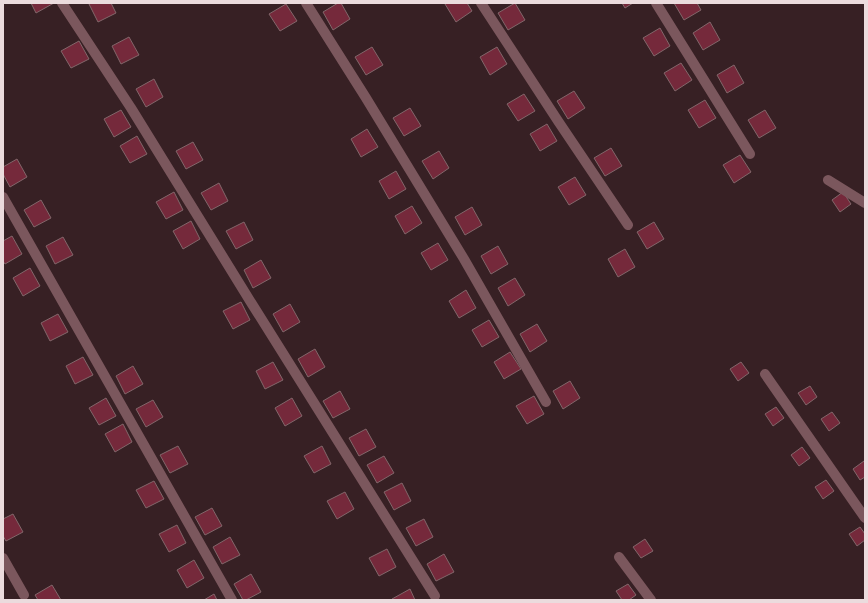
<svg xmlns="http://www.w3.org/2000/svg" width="868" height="603" font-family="'Golos Text',sans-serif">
<rect width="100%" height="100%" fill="#372024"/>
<path fill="#75293b" stroke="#82666a" d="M31,3H54L36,13Z
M91,3H111L116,13L98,22L89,4Z
M338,3H341L350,19L333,30L323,12Z
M447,3H467L472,11L456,22L445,4Z
M515,3L525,20L508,30L498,13Z
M622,3H633L625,8Z
M674,3H697L701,10L684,20Z
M286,4L297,21L280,31L269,14Z
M710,22L720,40L703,50L693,33Z
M660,28L670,46L654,56L643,38Z
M129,37L139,55L121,64L112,46Z
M79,41L89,59L71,68L61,51Z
M372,47L383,65L366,75L355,57Z
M497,47L507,64L490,75L480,57Z
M681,63L692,80L675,91L664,73Z
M734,65L744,83L727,93L717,75Z
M154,79L163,97L146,107L136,89Z
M574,91L585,108L568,119L557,101Z
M524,94L535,111L518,121L507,104Z
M705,100L716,118L699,128L688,110Z
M410,108L421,126L404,136L393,118Z
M121,110L131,127L114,137L104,119Z
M765,110L776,128L759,138L748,120Z
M547,124L557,141L540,151L530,134Z
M367,129L378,147L361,157L351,139Z
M137,136L147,154L130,163L120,146Z
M193,142L203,160L186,169L176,151Z
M611,148L622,166L605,176L594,158Z
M439,151L449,168L433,179L422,161Z
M740,155L751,172L734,183L723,165Z
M17,159L27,177L10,187L3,174V167Z
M396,171L406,189L389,199L379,181Z
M575,177L586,195L569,205L558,187Z
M219,183L228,201L211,210L201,193Z
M174,192L183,210L166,219L156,202Z
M843,192L851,204L840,212L832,200Z
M41,200L51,218L34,227L24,210Z
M412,206L422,223L405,234L395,216Z
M472,207L482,225L465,235L455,217Z
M191,221L200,239L183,249L173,231Z
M244,222L253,240L236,249L226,231Z
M654,222L664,239L647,249L637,232Z
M12,236L22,254L5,264L3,261V241Z
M63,237L73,255L55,264L46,246Z
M438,243L448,260L431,270L421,253Z
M498,246L508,264L491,274L481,256Z
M625,249L635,267L618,277L608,259Z
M261,260L271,278L253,288L244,270Z
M30,268L40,286L23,296L13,278Z
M515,278L525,295L508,306L498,288Z
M466,290L476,308L459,318L449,301Z
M241,302L250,320L233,329L223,311Z
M290,304L300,322L283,332L273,314Z
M58,314L68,332L50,341L41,323Z
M489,320L499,337L482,347L472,330Z
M537,324L547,341L530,352L520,334Z
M315,349L325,367L308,377L298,359Z
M510,352L521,369L504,379L494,362Z
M83,357L93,375L75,384L66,366Z
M273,362L283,380L265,389L256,371Z
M741,362L749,373L738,381L730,369Z
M133,366L143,384L125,394L116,376Z
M570,381L580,398L563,409L553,391Z
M810,386L817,397L806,405L798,393Z
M340,391L350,409L333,418L323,401Z
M534,396L544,414L527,424L516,406Z
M106,398L116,416L99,425L89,408Z
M292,398L302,416L285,426L275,408Z
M153,400L163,417L146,427L136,409Z
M776,407L784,418L773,426L765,414Z
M832,412L840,423L829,431L821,419Z
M123,424L132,442L115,452L105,434Z
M366,429L376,447L359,456L349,438Z
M178,446L188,464L170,473L160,455Z
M322,446L331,464L314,473L304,456Z
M802,447L810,458L799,466L791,455Z
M384,456L394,473L377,483L367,465Z
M864,461L865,463V477L860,480L853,469Z
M826,480L834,491L823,499L815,487Z
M154,481L164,499L146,508L136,490Z
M402,483L411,501L394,510L384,492Z
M345,492L354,509L337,519L327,501Z
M212,508L222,526L205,535L195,517Z
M13,514L23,532L6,541L3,536V519Z
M424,519L433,537L416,546L406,528Z
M177,525L186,543L169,552L159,534Z
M860,527L865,534V540L857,546L849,534Z
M230,537L240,555L222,564L213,547Z
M645,539L653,551L641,558L633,547Z
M387,549L396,567L379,576L369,558Z
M444,554L454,572L436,581L427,564Z
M194,560L204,578L187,588L177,570Z
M251,574L261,592L246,600H243L234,584Z
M628,584L636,595L629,600H622L616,591Z
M52,585L61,600H38L35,595Z
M410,589L415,600H393L392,599Z
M214,594L217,600H204Z"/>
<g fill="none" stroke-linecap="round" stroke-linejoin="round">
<path stroke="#7b575d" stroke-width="10" d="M62,3L131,108L252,304L435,596
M306,3L366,98L464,259L546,402
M481,3L558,121L628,225
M656,3L750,154
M828,180L865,203
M3,197L232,600
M765,374L865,518
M619,557L651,600
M3,558L24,595"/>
</g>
<rect width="868" height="603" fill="none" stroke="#ebdbdd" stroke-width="8"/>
</svg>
